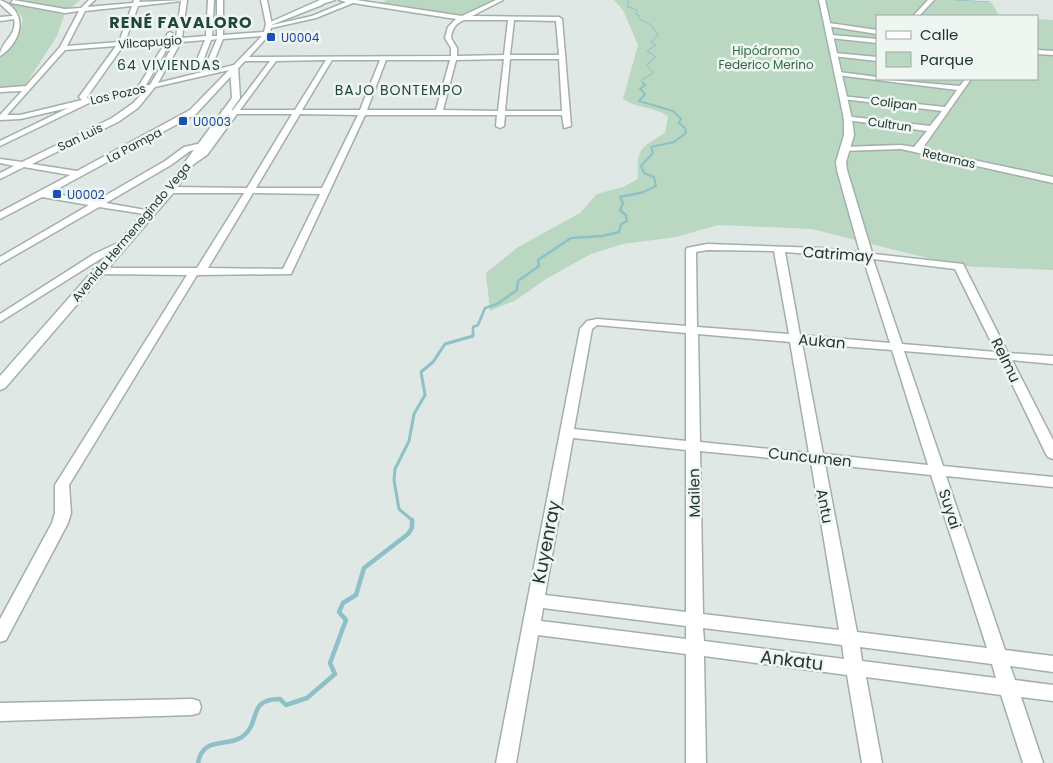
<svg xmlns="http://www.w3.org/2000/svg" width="1053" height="763" font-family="Poppins,sans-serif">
<rect width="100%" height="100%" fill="#dfe8e4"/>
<path fill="#bad7c1" d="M28,0H80L65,13L57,36L24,87L0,89V58L18,36L23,20L19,12L8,2Z
M387,0H500L460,18L374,7Z
M614,0H946L992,3L999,16H877V79H1037V19L1053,20V270L959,266L812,229L718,225L676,237L623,244L591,254L546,279L516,300L490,311L486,273L518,247L580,213L597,194L623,187L638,179C636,148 641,148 665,133L668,116C654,107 636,108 623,99L638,45L623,10Z"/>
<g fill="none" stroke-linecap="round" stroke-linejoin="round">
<path stroke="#8dc1c7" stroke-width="1" d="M628,0V7L637,10L636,14L640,16L638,18L651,25L658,35L651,42L656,45L647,51L656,57L646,65L654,73L641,80L644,84
M953,0L990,2"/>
<path stroke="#8dc1c7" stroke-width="2" d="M641,193L656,186L654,177L644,173L641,166L653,153L651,147L674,142L686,133L685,128L679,123L681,119L673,111L639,101L645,94L640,89L645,85L643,83"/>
<path stroke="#8dc1c7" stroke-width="2.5" d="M473,335V327L478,325L485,308L497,304L517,290L518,281L539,266L538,260L571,238L602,236L619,232L621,224L627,221L626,215L620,210L623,203L620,197L644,192"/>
<path stroke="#8dc1c7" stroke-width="3" d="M413,521L399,509L394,480L395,469L409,441L414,414L425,395L421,372L433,362L445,344L473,336V334"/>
<path stroke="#8dc1c7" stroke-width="4.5" d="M198,763C203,736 224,748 242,737C262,723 246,699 280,699L286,705L307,698L335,674L330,663L346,620L339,612L343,603L356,595L364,568L408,534L412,528V520"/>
<g stroke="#a3afaa" stroke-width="3">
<path id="street" d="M0,0C29,10 23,42 0,56C0,42 18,35 14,19L0,21V17L13,16L0,4Z
M13,0L65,9L81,8L89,0H95L87,7L133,3L134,0H140L139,2L187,0L182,38L206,36L208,0H214L212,36H217V0H223V35L264,32L266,24L261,0H267L272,25L312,16L346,2L339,0H356L462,16L496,0H503L472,16L559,17L562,19L571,126L564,128L562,115H505L504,126L500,128L496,126L497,115H365L291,274L197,275L69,485L71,513L68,523L6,640L0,642V619L52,523L55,513V485L187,275L99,274L94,271L99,268H197L244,193H170L166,190L170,187L247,188L292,114H237L207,155L194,164L187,162L205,147L190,151L171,165L106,203L151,211V215L99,207L0,264V257L89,205L42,197L0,219V212L70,175L24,167L0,179V173L14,166L0,163V159L22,162L112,118L132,104L146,90L89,103L0,146V141L68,108L20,119L0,120V115L22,91L0,92V88L26,86L60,47L79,11L65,13L11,3ZM181,1L176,38L172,39L173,34L170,32L167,34L166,39L125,42L138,6ZM353,3L456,19L448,27L445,38L451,48V56L249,57L269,35L271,28L316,18ZM132,6L119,42L67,46L85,11ZM464,20H508L504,55L457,56V48L451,38C452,29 455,24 464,20ZM514,20L556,21L559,55H510ZM262,36L234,65L210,71L223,39ZM217,39L205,67L201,66L211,40ZM205,40L194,67L203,71L202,72L158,83L181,42ZM171,42H175L150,85H146ZM165,43L138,87L88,99L87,97L123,46ZM116,46L79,97L82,100L20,115H7L65,50ZM504,59L498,111L443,110L456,60ZM510,59H559L562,111H505ZM326,60L295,110H240L276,61ZM332,60H380L360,110H302ZM386,60H450L436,110H367ZM245,61H270L233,110H222V114H229L206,145L202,143L184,147L165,161L96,201L50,193L196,114ZM229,70L190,110L77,171L32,164L118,122L138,108L155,87ZM300,114L358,115L322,188H256ZM253,193L320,194L283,269L208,268Z
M324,0H335L322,4L319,2Z
M928,0H934L919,16H913Z
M829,23L877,30V34L827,26Z
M832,35L877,39V43L830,38Z
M1037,50L1053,51V55L1037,54Z
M835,53L877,57V61L833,56Z
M839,72L877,77V79L960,86L965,79H971L922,149L1053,177V183L901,149L841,151V147H844L901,145L914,147L927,131L847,120L843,118L844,116L930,126L942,111L843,99L841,98V96L945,107L957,90L837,75V73Z
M120,242L125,245L123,247L102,258L0,322V314L94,254Z
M707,244L820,248L963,264L1008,353L1053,356V364L1012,360L1053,440V459L1048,457L1046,454L1000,359L904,351L943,466L1053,477V487L946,476L1005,650L1053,656V672L1010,666L1015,680L1053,685V701L1021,697L1043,763H1023L1001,695L866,677L882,763H862L847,675L704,656L706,763H686V654L538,635L516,763H496L580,329L587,321L597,319L686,326V250L687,248ZM707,250L774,251L789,334L697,327L696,252ZM785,252L863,258L890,343L800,335ZM873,259L955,269L996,352L902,344ZM597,325L686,333V441L574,429L592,329ZM698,334L790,342L809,453L700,442ZM802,343L892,350L928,465L823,454ZM573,438L686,450V612L545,595ZM700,451L811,462L839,630L703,614ZM825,464L931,475L987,648L857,632ZM543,608L686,626V639L541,621ZM703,628L842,645L844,659L704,641ZM860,647L992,664L996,678L862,661Z
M192,699L199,701L201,707L199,713L192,715L0,721V703Z"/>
</g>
<g stroke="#a0b3ab" stroke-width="3">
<path id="secondary" d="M320,0H326L322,5L271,25L266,24Z
M819,0H825L852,119L854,135L846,162L847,170L873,256L867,260L861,256L837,170L836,162L844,135V119Z
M234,65L238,67L240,98L174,192L5,388L0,390V376L166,188L232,98L230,67Z"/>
</g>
<use href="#street" fill="#fff" fill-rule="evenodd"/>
<use href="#secondary" fill="#fff" fill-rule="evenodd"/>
</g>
<g fill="#1a4fb4" stroke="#eff6f2" stroke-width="2">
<rect x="266" y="32" width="10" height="10" rx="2.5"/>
<rect x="178" y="116" width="10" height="10" rx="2.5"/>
<rect x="52" y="189" width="10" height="10" rx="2.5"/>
</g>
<g text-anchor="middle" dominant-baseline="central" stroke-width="5" stroke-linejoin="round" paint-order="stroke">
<g font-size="12" fill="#164399" stroke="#eff6f2" text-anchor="start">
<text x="281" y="37">U0004</text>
<text x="193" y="121">U0003</text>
<text x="67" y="194">U0002</text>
</g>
<g font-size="12" fill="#223630" stroke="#eff6f2">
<text transform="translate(150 42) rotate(-4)">Vilcapugio</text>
<text transform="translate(118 94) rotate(-13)">Los Pozos</text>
<text transform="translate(894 103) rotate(7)">Colipan</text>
<text transform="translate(890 124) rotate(8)">Cultrun</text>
<text transform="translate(80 137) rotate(-26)">San Luis</text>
<text transform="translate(134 145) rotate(-28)">La Pampa</text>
<text transform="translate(949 158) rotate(13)">Retamas</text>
<text transform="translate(131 232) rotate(-50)">Avenida Hermenegindo Vega</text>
</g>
<g font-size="12" fill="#326844" stroke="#eff6f2">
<text x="766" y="50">Hipódromo<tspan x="766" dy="14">Federico Merino</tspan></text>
</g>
<g font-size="14" letter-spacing="1" fill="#21463b" stroke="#eff6f2">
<text x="169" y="65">64 VIVIENDAS</text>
<text x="399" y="90">BAJO BONTEMPO</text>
</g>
<g font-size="15" fill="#223630" stroke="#eff6f2">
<text transform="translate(838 254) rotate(4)">Catrimay</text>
<text transform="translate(822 341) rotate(5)">Aukan</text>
<text transform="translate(1006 360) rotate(64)">Relmu</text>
<text transform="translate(810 457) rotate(6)">Cuncumen</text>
<text transform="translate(694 493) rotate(-91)">Mailen</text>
<text transform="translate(825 506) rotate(79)">Antu</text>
<text transform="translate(950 509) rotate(72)">Suyai</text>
</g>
<g font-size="16" font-weight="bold" letter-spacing="1" fill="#21463b" stroke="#eff6f2">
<text x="181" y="22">RENÉ FAVALORO</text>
</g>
<g font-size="18" fill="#223630" stroke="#eff6f2">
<text transform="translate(546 542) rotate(-79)">Kuyenray</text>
<text transform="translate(792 660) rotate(7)">Ankatu</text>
</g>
</g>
<rect x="876" y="15" width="162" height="65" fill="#eff6f2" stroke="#9da9a4"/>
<rect x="886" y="31" width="25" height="8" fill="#ffffff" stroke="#9da9a4"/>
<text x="920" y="40" font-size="15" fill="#223630">Calle</text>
<rect x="886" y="52" width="25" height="15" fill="#bad7c1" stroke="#9da9a4"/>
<text x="920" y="65" font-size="15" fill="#223630">Parque</text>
</svg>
